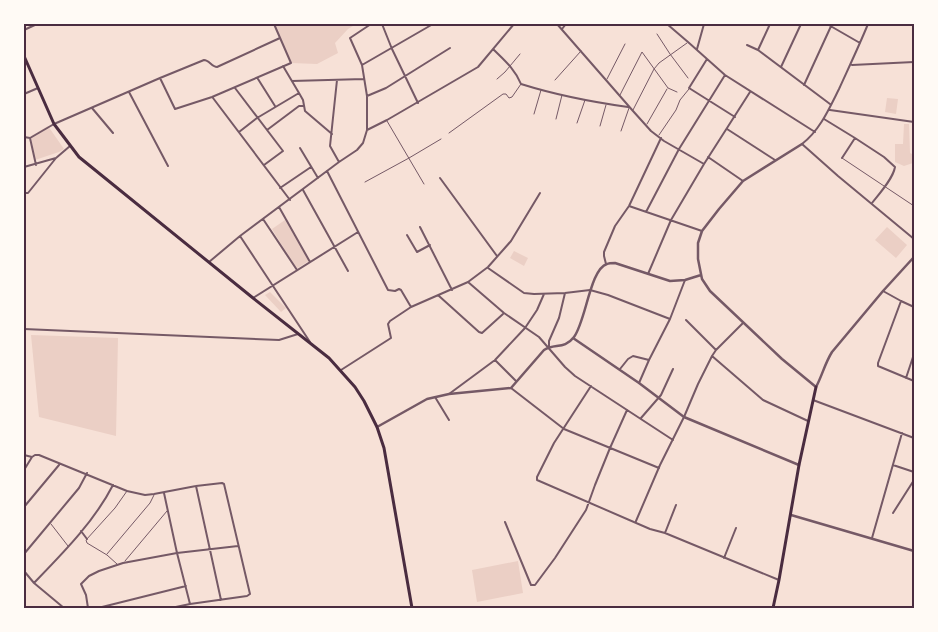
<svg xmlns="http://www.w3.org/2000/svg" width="938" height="632" font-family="'Roboto Condensed',sans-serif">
<rect width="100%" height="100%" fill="#f7e1d7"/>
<path fill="#ebcfc5" d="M273,24H356L348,29L335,43L338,53L317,64L291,63Z
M887,98L898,99L896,114L885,112Z
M904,124H909L910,153L914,155V164L913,163L904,166L895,162V144H903Z
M48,126L64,149L59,152L35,160L31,136Z
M285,220L309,261L296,269L272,229Z
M887,227L907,245L896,258L875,240Z
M514,251L528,258L524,266L510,258Z
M270,292L286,308L281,312L265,295Z
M31,335L118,338L116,436L39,417Z
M518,561L523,593L477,602L472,570Z"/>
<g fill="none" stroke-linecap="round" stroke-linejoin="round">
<path stroke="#755966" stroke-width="1" d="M657,34L670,54L688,78
M497,79L505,72L520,54
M607,79L625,44
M555,80L581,51
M620,95L642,52L668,88L677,92
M633,110L654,69L659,63L687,43
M534,114L541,90
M556,119L562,95
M387,121L424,184
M577,123L585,100
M647,124L667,89
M600,126L606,105
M621,131L629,108
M449,133L503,94H506L509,98L512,97L521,84
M659,135L676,110L680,100L689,89
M842,158L914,206
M365,182L409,158L441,139
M51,524L68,546
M107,554L150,503L154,495
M125,561L167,511
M117,564L107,555L87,543L86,540L115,508L127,491"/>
<path stroke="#755966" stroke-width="2" d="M382,24L392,49L418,103
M557,24L633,111L651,131L664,141L704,164
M667,24L688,42L725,75L815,132
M827,24L860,43
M868,24C859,46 849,67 839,89C829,109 820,130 802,144L838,176L914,239
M562,29L566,24
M24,30L37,24
M747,45L758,50L830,104
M493,49C504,60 515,69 521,84C556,95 592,102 628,107
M697,49L704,24
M758,50L770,24
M707,59L689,88L735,117
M362,65L433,24
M852,65L914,62
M283,66L299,93L303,100L305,111L332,134
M781,67L801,24
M160,78L175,109L212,97L291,63L274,24
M258,79L275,106
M337,80L330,146L339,162
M292,81L364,79
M804,85L832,24
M235,88L283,151L264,165
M129,92L168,166
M24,94L38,88
M367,96L386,88L450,48
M213,98L290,200
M92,108L113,133
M830,110L914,122
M824,119L855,138L884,157L895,167C893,179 879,194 872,203
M727,129L775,160
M267,130L299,106H304
M367,130L387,120L478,67L514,24
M239,132L257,118L299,93
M24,137L30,138L54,124L160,78L204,60C209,60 212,67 217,67L280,38
M30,138L36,165
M300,148L318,178
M708,157L743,181
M842,158L855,138
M24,167L56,158L70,146
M327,171L388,290L395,291L399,289L401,290L411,307
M440,178L497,256
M280,188L311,167
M303,190L348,271
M24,193H28L56,158
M629,206L702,231
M279,207L310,262
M646,212L679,149L725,75
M263,219L297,270
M420,227L452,290
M407,235L417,252L430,245
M240,236L310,342
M209,262L240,236L339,162L357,150L363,143L367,130V96L362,65L350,38L371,24
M606,264L604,256V252L615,226L629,206L661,138
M488,268L524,293L534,294L565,293L590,290L608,295L670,319
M648,274L671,220L704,164L750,92
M468,282L504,313L539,337L565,367L575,376L673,440
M883,291L901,301L914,307
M439,296L479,332L482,333L503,314
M253,298L358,232
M901,301L878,363V366L914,381
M686,320L716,350
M24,329L279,340L298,334
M549,347V341L559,318L565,293
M712,356L763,400L808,421
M495,360L516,381
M620,369L628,359L633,356L649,360
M341,370L391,338L388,324L390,321L411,307L468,282L488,267L511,241L540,193
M906,378L914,354
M639,383L649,360L670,319L685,280
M591,386L554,443L537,477V480L650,529L665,533L779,580
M511,388L564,429L659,468
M449,394L495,360L525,328L537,310L544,294
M435,397L449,420
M813,400L914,438
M641,418L661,395L673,369
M24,455L32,457L35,455H39L127,491L145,495L154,494L196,486L222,483L224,484L250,594L247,596L190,604L171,608
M893,465L914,472
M24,470L32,457
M196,486L221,600
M164,493L177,553L190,604
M24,507L59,465
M893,513L914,480
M636,521L660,465L684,417L698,384L712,356L716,350L743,323
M505,522L531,585H535L555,558L586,510L595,485L610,448L627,410
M81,531L87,539
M665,533L676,505
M872,538L902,433
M24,554L79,488L87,473
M724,558L736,528
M24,571L34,583L64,608
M34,583C63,553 94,522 113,485
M88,608L86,595L81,584L89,576L99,571L123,563L177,553L238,546
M98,608L186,586"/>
<path stroke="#755966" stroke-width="2.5" d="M802,144L743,181L719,209L702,231L698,243V259L702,279L710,291L782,359L816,387C822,376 825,363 832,352L883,291L914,257
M573,338L639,383L684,417L799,465
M377,427L427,399L449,394L511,388L544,350C555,343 564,350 574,337C586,321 590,269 607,264C609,263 612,263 615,263L670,281L685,280L701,275
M791,515L914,551"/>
<path stroke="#4a2c40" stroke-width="3" d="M773,608L779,580L799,465L816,387"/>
<path stroke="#4a2c40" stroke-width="3" d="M24,56L54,124L79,157L253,298L329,358L355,387L364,401L377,427L384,448L412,608"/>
</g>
<rect width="938" height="632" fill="none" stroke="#fffaf5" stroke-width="50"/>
<rect x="25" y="25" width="888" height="582" fill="none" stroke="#4a2c40" stroke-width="2"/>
</svg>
